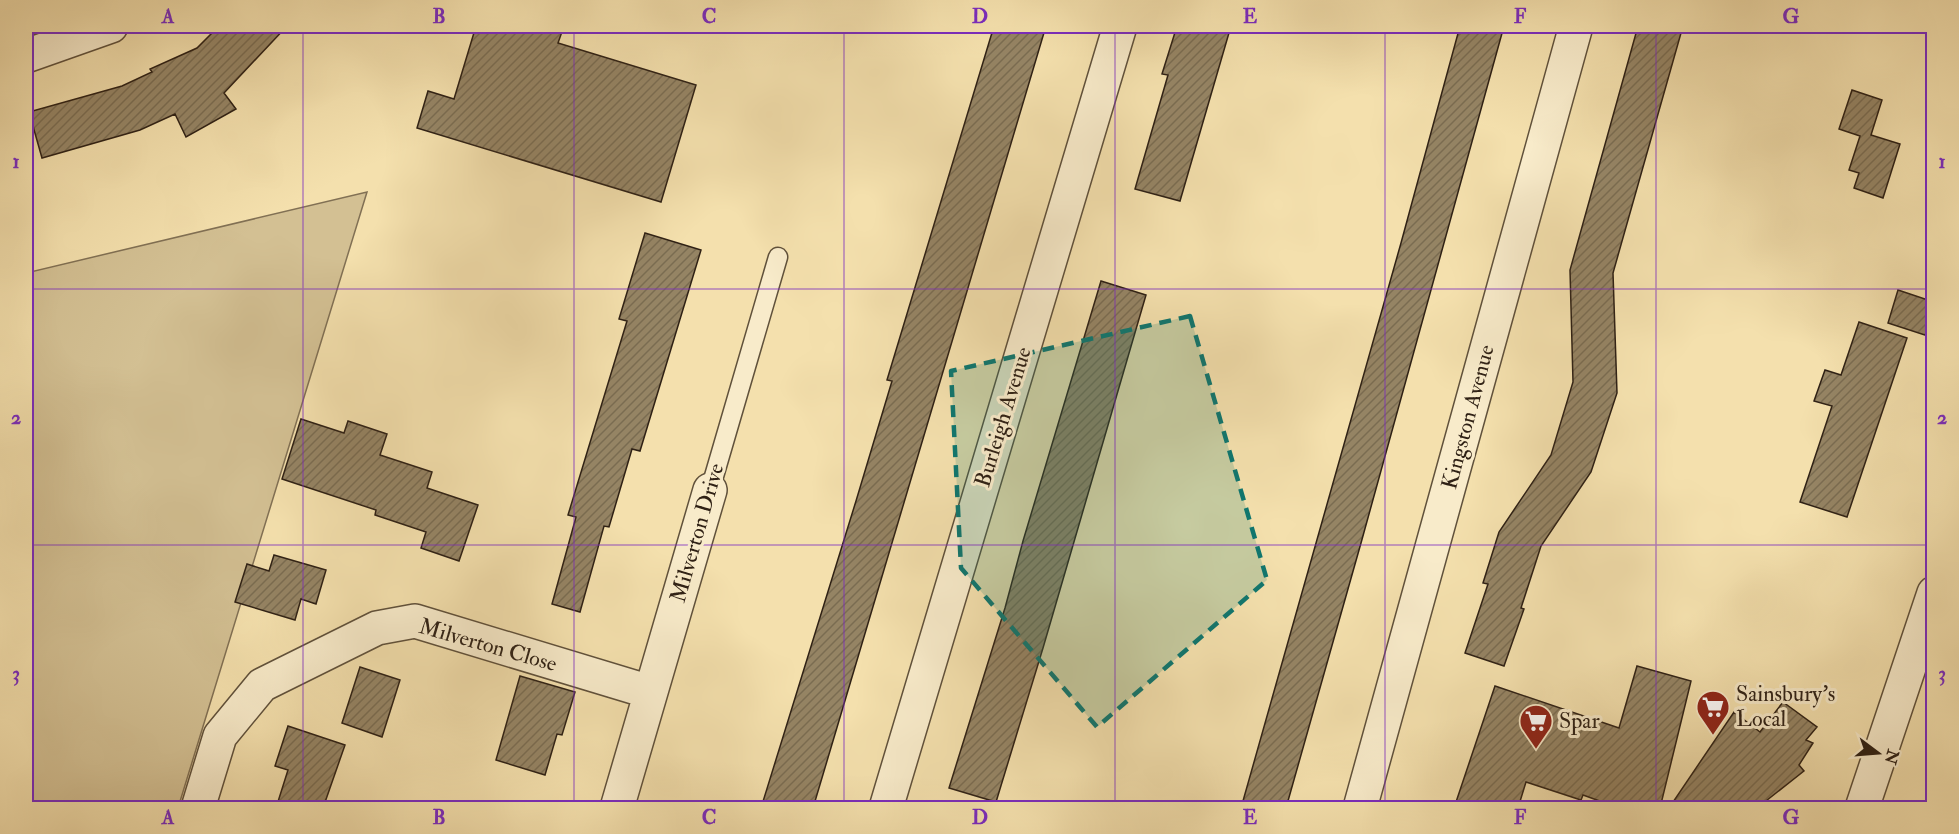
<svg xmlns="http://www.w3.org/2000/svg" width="1959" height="834" font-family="'IM FELL Double Pica',serif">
<defs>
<pattern id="building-hatch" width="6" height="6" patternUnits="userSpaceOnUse" patternTransform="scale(1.5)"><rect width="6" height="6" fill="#958464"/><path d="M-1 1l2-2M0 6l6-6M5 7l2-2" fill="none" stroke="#7a6c51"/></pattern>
</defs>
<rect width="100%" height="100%" fill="#f4e0ad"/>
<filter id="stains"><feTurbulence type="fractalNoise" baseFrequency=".00333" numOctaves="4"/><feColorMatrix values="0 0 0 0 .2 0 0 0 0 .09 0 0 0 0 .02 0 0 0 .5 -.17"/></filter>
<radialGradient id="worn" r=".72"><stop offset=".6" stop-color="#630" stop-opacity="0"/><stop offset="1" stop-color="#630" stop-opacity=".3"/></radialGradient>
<path fill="#d3c093" stroke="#817054" stroke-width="1.5" d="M367,192L178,808H26V273Z"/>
<path fill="url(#building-hatch)" stroke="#2f2115" stroke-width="1.5" d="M219,26H287L224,93L236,109L186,137L175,114L140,130L42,158L29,112L122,86L152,72L150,69L197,48Z
M476,26H564L558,43L696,85L661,202L417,128L428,91L454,99Z
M994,26H1046L813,808H761L856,501L892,381L887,380Z
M1177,26H1231L1180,201L1135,189L1168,75L1162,74Z
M1460,26H1504L1361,543L1286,808H1241L1401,243Z
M1638,26H1683L1613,273L1617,393L1591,472L1541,546L1521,608L1524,609L1504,666L1465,653L1488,584L1483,583L1499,532L1551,455L1573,382L1570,270Z
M1852,90L1882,100L1871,135L1900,144L1883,198L1854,188L1859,173L1849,170L1860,136L1839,129Z
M645,233L701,250L640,451L632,449L609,527L604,526L580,612L552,604L576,517L568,515L627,321L619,319Z
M1101,281L1146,295L1043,648L996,802L949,788L1005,608L1023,541Z
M1898,290L1934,302V338L1888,323Z
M1859,322L1907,338L1847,517L1800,502L1832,406L1814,401L1825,370L1841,375Z
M301,419L344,433L348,421L387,434L380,455L432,472L427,488L478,505L459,561L421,548L426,532L375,515L376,510L282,479Z
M274,555L326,570L316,604L301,599L295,620L235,602L247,564L269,571Z
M1637,666L1691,681L1660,808H1619L1583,795L1581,800L1526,782L1518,808H1454L1495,686L1619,728Z
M360,667L400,680L382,737L342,723Z
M520,676L575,692L562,735L557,734L545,775L496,760Z
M1783,702L1817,727L1806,740L1813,743L1799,765L1804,771L1757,808H1669L1734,712L1760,732Z
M288,726L345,745L323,808H276L288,770L275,766Z"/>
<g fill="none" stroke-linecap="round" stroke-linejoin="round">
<g stroke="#60513b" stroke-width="21">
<path id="lane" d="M710,490L778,257"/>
</g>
<g stroke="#60513b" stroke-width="36">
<path id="street" d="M26,56L111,26
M198,808L220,736L262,685L377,628L415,621L650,692
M617,808L710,490
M886,808L1120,26
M1360,808L1576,26
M1862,808L1934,593"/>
</g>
<use href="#lane" stroke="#f8ebca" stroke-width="18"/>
<use href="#street" stroke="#f8ebca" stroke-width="33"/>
</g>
<path fill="#0f766e" fill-opacity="0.2" stroke="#0f766e" stroke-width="4.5" stroke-dasharray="12 8" stroke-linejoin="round" d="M1190,316L1267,580L1097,727L961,568L951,371Z"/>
<path fill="none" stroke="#7b2cbf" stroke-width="1.5" stroke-opacity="0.55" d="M303,26V808M574,26V808M844,26V808M1115,26V808M1385,26V808M1656,26V808M26,289H1934M26,545H1934"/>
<defs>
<g id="supermarket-pin" transform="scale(1.725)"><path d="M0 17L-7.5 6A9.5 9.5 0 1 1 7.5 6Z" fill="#8f2418" stroke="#f8ebca"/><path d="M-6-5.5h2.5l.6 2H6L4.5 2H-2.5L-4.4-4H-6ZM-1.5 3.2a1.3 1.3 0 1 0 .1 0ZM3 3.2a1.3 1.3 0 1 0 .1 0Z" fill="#fff"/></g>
</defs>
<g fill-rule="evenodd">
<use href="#supermarket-pin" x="1713" y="707"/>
<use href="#supermarket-pin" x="1536" y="721"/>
</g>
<g text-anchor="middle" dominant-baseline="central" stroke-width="6" stroke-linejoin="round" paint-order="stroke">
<g font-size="22" fill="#2f2115" stroke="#f8ebca">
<text transform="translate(1003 417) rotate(-73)">Burleigh Avenue</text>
<text transform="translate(1468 417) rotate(-75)">Kingston Avenue</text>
<text transform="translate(697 533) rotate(-74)">Milverton Drive</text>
<text transform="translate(488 645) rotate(16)">Milverton Close</text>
</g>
<g font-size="22" fill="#2f2115" stroke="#f8ebca" text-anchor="start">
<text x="1736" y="694">Sainsbury's<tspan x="1736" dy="25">Local</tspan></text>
<text x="1559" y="721">Spar</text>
</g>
</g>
<rect width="1959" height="834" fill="none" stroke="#f4e0ad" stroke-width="66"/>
<g transform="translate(1878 753) rotate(106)" stroke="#f8ebca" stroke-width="4.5" paint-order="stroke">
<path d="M0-4.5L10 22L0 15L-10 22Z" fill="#2f2115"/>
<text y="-9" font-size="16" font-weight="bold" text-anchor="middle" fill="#2f2115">N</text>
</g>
<rect x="33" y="33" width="1893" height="768" fill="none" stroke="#7b2cbf" stroke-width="2"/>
<g font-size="20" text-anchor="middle" font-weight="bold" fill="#7b2cbf">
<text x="168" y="23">A</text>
<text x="439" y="23">B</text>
<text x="709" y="23">C</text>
<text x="980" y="23">D</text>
<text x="1250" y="23">E</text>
<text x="1520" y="23">F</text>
<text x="1791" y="23">G</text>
<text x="16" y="168">1</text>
<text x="1942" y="168">1</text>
<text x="16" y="424">2</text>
<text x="1942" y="424">2</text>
<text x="16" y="680">3</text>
<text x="1942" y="680">3</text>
<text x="168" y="824">A</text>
<text x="439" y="824">B</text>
<text x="709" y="824">C</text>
<text x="980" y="824">D</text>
<text x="1250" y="824">E</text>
<text x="1520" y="824">F</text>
<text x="1791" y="824">G</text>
</g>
<rect width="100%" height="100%" filter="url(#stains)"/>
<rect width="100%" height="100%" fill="url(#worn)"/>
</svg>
